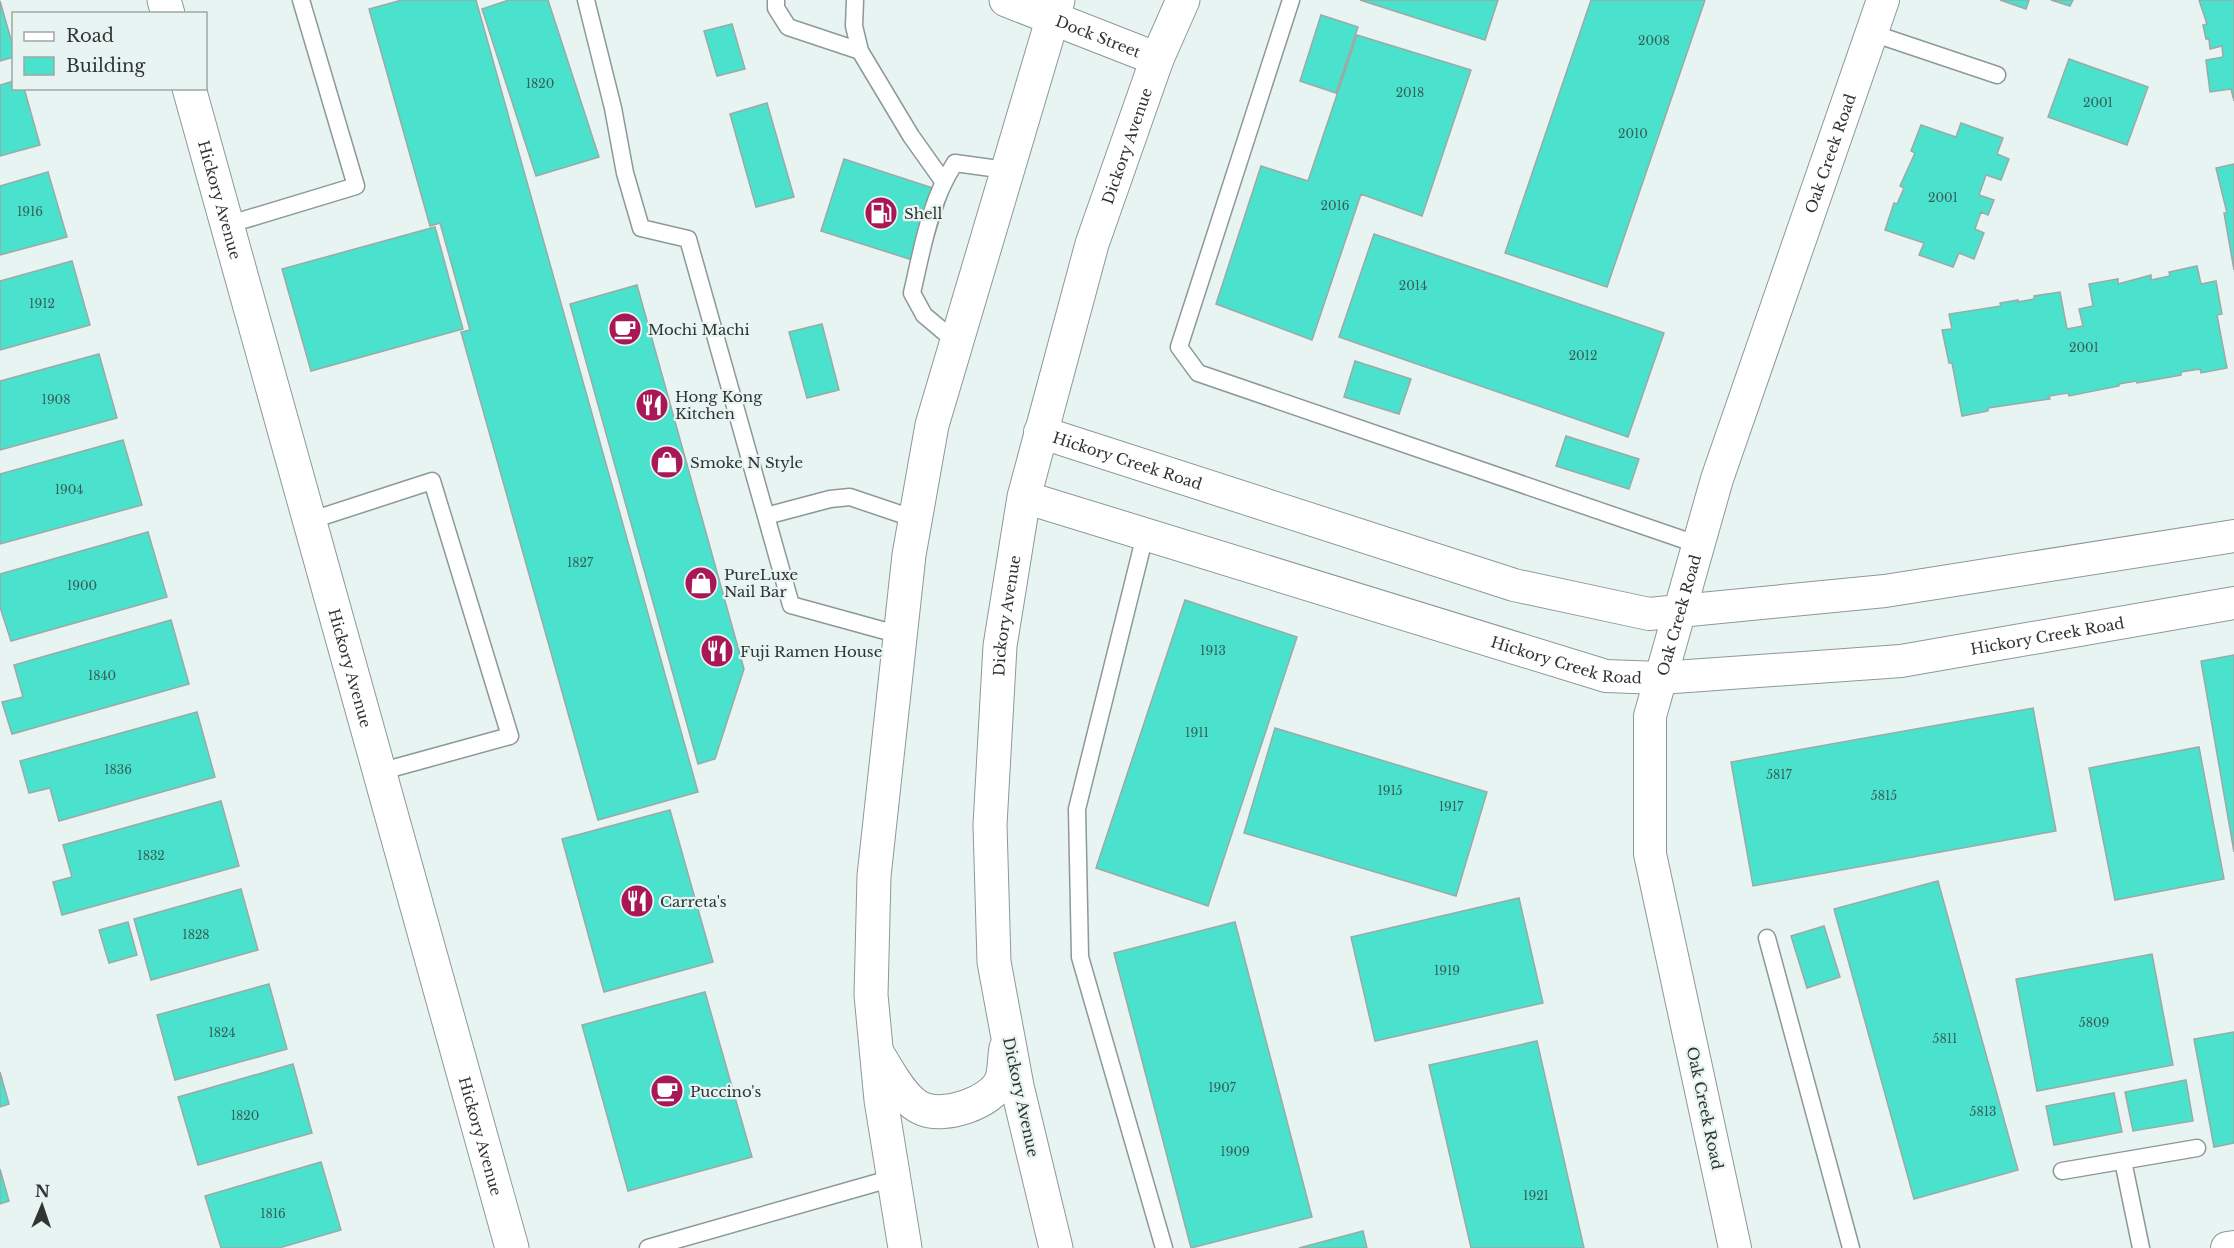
<svg xmlns="http://www.w3.org/2000/svg" width="2234" height="1248" font-family="'Libre Baskerville',serif">
<rect width="100%" height="100%" fill="#e7f4f1"/>
<path fill="#4ae2cd" stroke="#9da9a6" stroke-width="1.5" d="M402,0H476L698,792L598,820L461,332L470,330L440,223L430,226L369,9Z
M509,0H548L599,157L536,176L482,9Z
M1360,0H1498L1485,40Z
M1591,0H1705L1607,287L1505,253Z
M2000,0H2029L2026,9Z
M2051,0H2073L2070,6Z
M2199,0H2234V101L2231,89L2210,92L2206,60L2223,57L2222,46L2210,49L2209,39H2206L2203,25L2207,24Z
M0,1L14,50V57L0,61Z
M1321,15L1358,27L1336,93L1300,81Z
M732,24L745,69L717,76L704,31Z
M1357,35L1471,70L1422,216L1361,194L1312,340L1216,304L1261,166L1308,181Z
M2069,59L2148,87L2127,145L2048,117Z
M14,81V88H24L40,145L0,156V85Z
M767,103L794,197L756,207L730,114Z
M1961,123L2003,138L1997,154L2009,159L2001,180L1986,175L1979,195L1994,200L1988,215L1981,212L1975,229L1984,233L1974,259L1959,253L1953,267L1919,255L1924,243L1885,230L1894,203L1897,204L1904,188L1900,186L1915,153L1911,151L1921,125L1956,137Z
M844,159L948,193L925,264L821,231Z
M2234,164V270L2224,213H2227L2216,168Z
M48,172L67,237L0,255V186Z
M435,227L463,329L311,371L282,269Z
M1374,234L1664,333L1628,437L1339,337Z
M72,261L90,325L0,350V281Z
M2197,266L2201,284L2216,281L2222,314L2217,315L2227,368L2201,373L2200,369L2181,372V375L2137,383L2136,381L2119,384V386L2069,396L2068,393L2049,396L2050,399L1988,408V411L1962,416L1952,363H1949L1942,330L1952,329L1949,314L2001,306L2000,303L2018,300V302L2034,299V296L2060,292L2067,329L2083,326L2079,309L2093,306L2089,284L2118,279V284L2151,275V280L2170,276L2169,272Z
M637,285L744,669L715,759L698,764L570,304Z
M822,324L839,390L807,398L789,332Z
M99,354L117,418L0,450V381Z
M1355,361L1411,379L1399,414L1344,397Z
M1566,436L1639,459L1629,489L1556,466Z
M123,440L142,505L0,544V474Z
M148,532L167,597L11,641L0,607V574Z
M1185,600L1297,637L1208,906L1096,868Z
M171,620L189,684L12,734L2,702L23,697L14,665Z
M2234,655V852L2201,661Z
M2033,708L2056,831L1753,886L1731,762Z
M197,712L215,777L59,821L50,788L29,793L20,761Z
M1275,728L1487,792L1456,896L1244,833Z
M2199,747L2224,879L2115,900L2089,768Z
M221,801L239,866L62,915L53,882L72,877L63,845Z
M670,810L713,962L604,992L562,839Z
M1938,881L2018,1170L1914,1199L1834,909Z
M241,889L258,950L151,980L134,919Z
M1519,898L1543,1003L1375,1041L1351,937Z
M128,922L137,955L109,963L99,930Z
M1235,922L1312,1217L1191,1248L1114,953Z
M1824,926L1840,977L1807,988L1791,936Z
M2152,954L2173,1065L2037,1091L2016,979Z
M269,984L287,1049L175,1080L157,1015Z
M705,992L752,1157L628,1191L582,1025Z
M2234,1032V1143L2214,1147L2194,1039Z
M1537,1041L1584,1248H1471L1429,1065Z
M293,1064L312,1133L198,1165L178,1097Z
M0,1072L9,1104L0,1107Z
M2186,1080L2193,1121L2133,1131L2125,1092Z
M2114,1093L2122,1132L2054,1145L2046,1106Z
M321,1162L341,1230L279,1248H221L205,1196Z
M0,1169L9,1201L0,1204Z
M1363,1231L1367,1248H1299Z"/>
<g fill="none" stroke-linecap="round" stroke-linejoin="round">
<g stroke="#8d9997" stroke-width="19">
<path id="service" d="M586,0L613,108L625,173L641,228L688,239L791,605L900,635
M776,0V8L788,27L860,51
M855,0L854,26L860,51L911,136L943,181
M1291,0L1179,347L1198,373L1699,545
M1872,33L1997,75
M227,225L356,186L301,0
M956,342L924,315L912,293C922,250 930,200 955,163L1006,170
M766,516L830,499L850,497L915,519
M309,521L432,481L510,736L379,772
M1145,535L1077,809L1080,957L1164,1248
M1767,938L1851,1248
M2123,1161L2141,1248
M2062,1171L2197,1148
M648,1248L893,1178"/>
</g>
<g stroke="#8d9997" stroke-width="34">
<g id="minor">
<path id="s1" d="M1040,432L1514,585L1649,614L1885,591L2234,536"/>
<path id="s2" d="M1024,497L1606,676L1660,678L1901,661L2234,603"/>
<path id="s3" d="M1735,1248L1650,854V716L1717,479L1883,0"/>
<path d="M2227,1248L2234,1247"/>
</g>
</g>
<g stroke="#8d9997" stroke-width="35">
<g id="secondary">
<path d="M164,0L168,14"/>
<path id="s4" d="M1006,0L1157,59"/>
<path id="s5" d="M189,88L512,1248"/>
<path d="M879,1056C889,1072 904,1102 923,1109C945,1118 991,1103 1001,1081C1005,1072 1004,1058 1006,1048"/>
<path d="M905,1248L881,1100L871,995L874,876L909,555L932,425L1058,0"/>
<path id="s6" d="M1056,1248L1017,1086L994,962L990,825L1000,646L1024,497L1092,244L1157,59L1183,0"/>
</g>
</g>
<use href="#service" stroke="#fff" stroke-width="16"/>
<use href="#minor" stroke="#fff" stroke-width="32"/>
<use href="#secondary" stroke="#fff" stroke-width="33"/>
</g>
<defs>
<g id="fuel-disc" transform="scale(1.725)"><circle r="9.5" fill="#a81857" stroke="#e7f4f1"/><path d="M-5.5-6h7V0h2V4h1.3V-2.5L3-4.5l.8-.8L6-3V5H2.5V1h-1V6h-7ZM-4.2-4.7v3.2H.2V-4.7Z" fill="#fff"/></g>
<g id="cafe-disc" transform="scale(1.725)"><circle r="9.5" fill="#a81857" stroke="#e7f4f1"/><path d="M-5.5-4.5H6V0H3Q3 3.5 0 3.5H-2.5Q-5.5 3.5-5.5 0ZM3-3.2v2h1.7v-2ZM-6 4.5H4V6H-6Z" fill="#fff"/></g>
<g id="restaurant-disc" transform="scale(1.725)"><circle r="9.5" fill="#a81857" stroke="#e7f4f1"/><path d="M-5-6h1v4h1v-4h1v4h1v-4h1v5L-1.5 .5V6h-2V.5L-5-1ZM5-6V6H3V1.5H1.5Q1.5-4 5-6Z" fill="#fff"/></g>
<g id="shop-disc" transform="scale(1.725)"><circle r="9.5" fill="#a81857" stroke="#e7f4f1"/><path d="M-5-2.5h2.3a2.7 3.5 0 0 1 5.4 0H5L5.5 6h-11ZM-1.5-2.5h3a1.5 2.3 0 0 0-3 0Z" fill="#fff"/></g>
</defs>
<g fill-rule="evenodd">
<use href="#fuel-disc" x="881" y="213"/>
<use href="#cafe-disc" x="625" y="329"/>
<use href="#restaurant-disc" x="652" y="405"/>
<use href="#shop-disc" x="667" y="462"/>
<use href="#shop-disc" x="701" y="583"/>
<use href="#restaurant-disc" x="717" y="651"/>
<use href="#restaurant-disc" x="637" y="901"/>
<use href="#cafe-disc" x="667" y="1091"/>
</g>
<g text-anchor="middle" dominant-baseline="central" stroke-width="4.5" stroke-linejoin="round" paint-order="stroke">
<g font-size="12" fill="#36605a">
<text x="1654" y="40">2008</text>
<text x="540" y="83">1820</text>
<text x="1410" y="92">2018</text>
<text x="2098" y="102">2001</text>
<text x="1633" y="133">2010</text>
<text x="1943" y="197">2001</text>
<text x="1335" y="205">2016</text>
<text x="30" y="211">1916</text>
<text x="1413" y="285">2014</text>
<text x="42" y="303">1912</text>
<text x="2084" y="347">2001</text>
<text x="1583" y="355">2012</text>
<text x="56" y="399">1908</text>
<text x="69" y="489">1904</text>
<text x="580" y="562">1827</text>
<text x="82" y="585">1900</text>
<text x="1213" y="650">1913</text>
<text x="102" y="675">1840</text>
<text x="1197" y="732">1911</text>
<text x="118" y="769">1836</text>
<text x="1779" y="774">5817</text>
<text x="1390" y="790">1915</text>
<text x="1884" y="795">5815</text>
<text x="1451" y="806">1917</text>
<text x="151" y="855">1832</text>
<text x="196" y="934">1828</text>
<text x="1447" y="970">1919</text>
<text x="2094" y="1022">5809</text>
<text x="222" y="1032">1824</text>
<text x="1945" y="1038">5811</text>
<text x="1222" y="1087">1907</text>
<text x="1983" y="1111">5813</text>
<text x="245" y="1115">1820</text>
<text x="1235" y="1151">1909</text>
<text x="1536" y="1195">1921</text>
<text x="273" y="1213">1816</text>
</g>
<g font-size="15" fill="#303534" stroke="#e7f4f1">
<text stroke="none"><textPath href="#s4" startOffset="99">Dock Street</textPath></text>
<text stroke="none"><textPath href="#s6" startOffset="1126">Dickory Avenue</textPath></text>
<text stroke="none"><textPath href="#s3" startOffset="1132">Oak Creek Road</textPath></text>
<text stroke="none"><textPath href="#s5" startOffset="116">Hickory Avenue</textPath></text>
<text stroke="none"><textPath href="#s1" startOffset="92">Hickory Creek Road</textPath></text>
<text stroke="none"><textPath href="#s3" startOffset="646">Oak Creek Road</textPath></text>
<text stroke="none"><textPath href="#s6" startOffset="640">Dickory Avenue</textPath></text>
<text stroke="none"><textPath href="#s2" startOffset="1053">Hickory Creek Road</textPath></text>
<text stroke="none"><textPath href="#s2" startOffset="567">Hickory Creek Road</textPath></text>
<text stroke="none"><textPath href="#s5" startOffset="602">Hickory Avenue</textPath></text>
<text transform="translate(1021 1097) rotate(78)">Dickory Avenue</text>
<text transform="translate(1705 1108) rotate(78)">Oak Creek Road</text>
<text stroke="none"><textPath href="#s5" startOffset="1088">Hickory Avenue</textPath></text>
</g>
<g font-size="15" fill="#303534" stroke="#e7f4f1" text-anchor="start">
<text x="904" y="213">Shell</text>
<text x="648" y="329">Mochi Machi</text>
<text x="675" y="396">Hong Kong<tspan x="675" dy="17">Kitchen</tspan></text>
<text x="690" y="462">Smoke N Style</text>
<text x="724" y="574">PureLuxe<tspan x="724" dy="17">Nail Bar</tspan></text>
<text x="740" y="651">Fuji Ramen House</text>
<text x="660" y="901">Carreta's</text>
<text x="690" y="1091">Puccino's</text>
</g>
</g>
<rect x="12" y="12" width="195" height="78" fill="#e7f4f1" stroke="#9ea8a5" stroke-width="1.5"/>
<rect x="24" y="32" width="30" height="9" fill="#ffffff" stroke="#9ea8a5" stroke-width="1.5"/>
<text x="66" y="42" font-size="18" fill="#303534">Road</text>
<rect x="24" y="57" width="30" height="18" fill="#4ae2cd" stroke="#9ea8a5" stroke-width="1.5"/>
<text x="66" y="72" font-size="18" fill="#303534">Building</text>
<g transform="translate(42 1206) rotate(2)" stroke="#e7f4f1" stroke-width="4.5" paint-order="stroke">
<path d="M0-4.5L10 22L0 15L-10 22Z" fill="#303534"/>
<text y="-9" font-size="16" font-weight="bold" text-anchor="middle" fill="#303534">N</text>
</g>
</svg>
